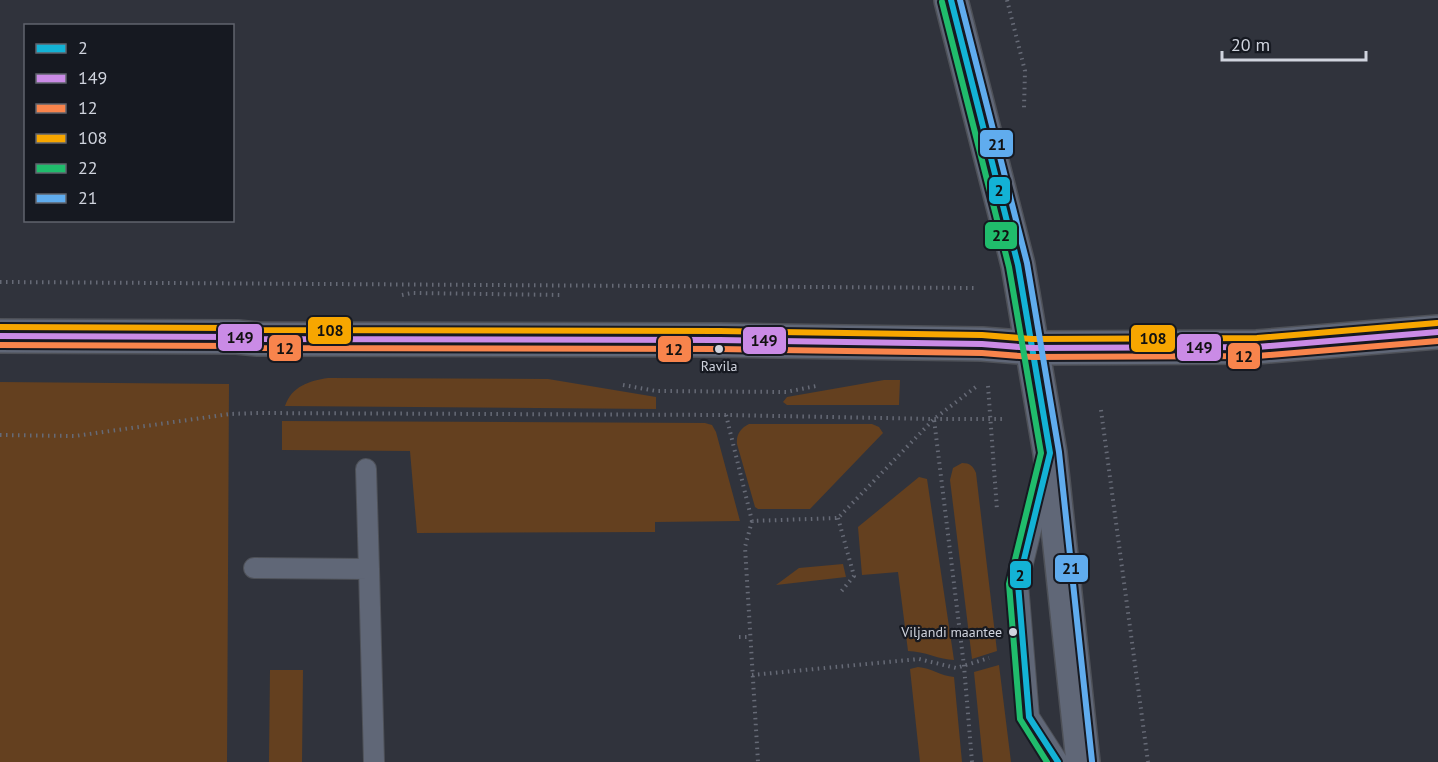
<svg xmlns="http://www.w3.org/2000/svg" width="1438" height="762" font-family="'PT Sans',sans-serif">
<rect width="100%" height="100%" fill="#30333c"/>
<path fill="#64401f" d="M328,378L548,379L656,397V409L285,406C292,386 309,381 328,378Z
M884,380H900L899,405H787L783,402L787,397Z
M0,382L229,384L227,762H0Z
M282,421L705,423L712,425L716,432L740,521L655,522V532L417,533L410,451L282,450Z
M749,424H872L879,427L883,433L810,509H758L755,507L737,444C736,434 741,428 749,424Z
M962,463C970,463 973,466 976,473L997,651L972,659L950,480L953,468Z
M919,477L927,479L954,660C940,660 924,651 908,651L898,572L862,575L858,527Z
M843,564L846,577L776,585L799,568Z
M999,665L1011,762H983L974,672Z
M918,667C931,668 941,676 954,677L962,762H920L910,669Z
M270,670H303L302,762H269Z"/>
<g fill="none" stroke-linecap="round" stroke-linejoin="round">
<g stroke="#4e5158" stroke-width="22">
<path id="service" d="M366,469L369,569
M1044,476L1018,584L1029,717L1058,762
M254,568L369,569L374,762"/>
</g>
<g stroke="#4e5158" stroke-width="36">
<path id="tertiary" d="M951,0L1018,265L1050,453L1083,762
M0,336L237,337L258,339L720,340L982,344L1032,348L1257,347L1438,332"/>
</g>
<path stroke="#666a76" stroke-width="4" stroke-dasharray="1.5 4.5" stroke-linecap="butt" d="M1007,0L1025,71L1024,108
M0,282L977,288
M402,295L412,293L562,295
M623,385L656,391L786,392L816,386
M988,386L997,510
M1101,410L1148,762
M726,415L752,521L838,518L933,420
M0,435L75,436L230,414L256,413L726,415L934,419H1003
M838,518L854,576L839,594
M752,521L745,547L758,762
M739,637H750
M752,675L919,659L956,668L989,658
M972,762L964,666L934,419L977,386"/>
<use href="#service" stroke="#606777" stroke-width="20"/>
<use href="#tertiary" stroke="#606777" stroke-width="33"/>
<g stroke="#161921" stroke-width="10">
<path id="bus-1" d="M951,0L1018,265L1050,453L1018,584L1029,717L1058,762"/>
</g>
<g stroke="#161921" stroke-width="10">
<path id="bus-2" d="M0,336L237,337L258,339L720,340L982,344L1032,348L1257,347L1438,332"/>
</g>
<g stroke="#161921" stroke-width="10">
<path id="bus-3" d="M0,345L237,346L258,348L720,349L982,353L1032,357L1257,356L1438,341"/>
</g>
<g stroke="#161921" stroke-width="10">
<path id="bus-4" d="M0,327L237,328L258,330L720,331L982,335L1032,339L1257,338L1437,323"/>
</g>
<g stroke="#161921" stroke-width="10">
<path id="bus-5" d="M942,2L1009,267L1041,453L1009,584L1020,719L1047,762"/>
</g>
<g stroke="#161921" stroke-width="10">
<path id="bus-6" d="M960,0L1027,263L1059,452L1092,761"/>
</g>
<use href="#bus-1" stroke="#13b2d5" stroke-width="6"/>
<use href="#bus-2" stroke="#ca8be6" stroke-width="6"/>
<use href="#bus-3" stroke="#f8844c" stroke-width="6"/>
<use href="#bus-4" stroke="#f7a600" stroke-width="6"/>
<use href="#bus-5" stroke="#20bc6c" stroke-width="6"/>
<use href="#bus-6" stroke="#60acee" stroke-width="6"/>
</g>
<g fill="#d0d4de" stroke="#161921" stroke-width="2">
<circle cx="719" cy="349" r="5"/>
<circle cx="1013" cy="632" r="5"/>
</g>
<g text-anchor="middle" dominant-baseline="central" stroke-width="4.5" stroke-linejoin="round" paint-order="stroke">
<g font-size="14" fill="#d0d4de" stroke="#161921">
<text x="719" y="366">Ravila</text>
<text x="1002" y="632" text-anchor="end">Viljandi maantee</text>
</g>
</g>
<g stroke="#161921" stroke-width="2">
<rect x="979" y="129" width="35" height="29" rx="6" fill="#60acee"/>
<rect x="988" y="176" width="23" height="29" rx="6" fill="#13b2d5"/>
<rect x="984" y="221" width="34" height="29" rx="6" fill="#20bc6c"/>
<rect x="307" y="316" width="45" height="29" rx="6" fill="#f7a600"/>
<rect x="217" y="323" width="46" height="29" rx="6" fill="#ca8be6"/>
<rect x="1130" y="324" width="46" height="29" rx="6" fill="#f7a600"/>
<rect x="742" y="326" width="45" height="29" rx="6" fill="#ca8be6"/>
<rect x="1176" y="333" width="46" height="29" rx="6" fill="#ca8be6"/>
<rect x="268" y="334" width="34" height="28" rx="6" fill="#f8844c"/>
<rect x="657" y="335" width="35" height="28" rx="6" fill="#f8844c"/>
<rect x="1227" y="342" width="34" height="28" rx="6" fill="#f8844c"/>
<rect x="1054" y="554" width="35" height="29" rx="6" fill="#60acee"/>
<rect x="1009" y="560" width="23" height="29" rx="6" fill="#13b2d5"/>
</g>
<g font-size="16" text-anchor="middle" font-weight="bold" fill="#111">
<text x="997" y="150">21</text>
<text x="999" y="196">2</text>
<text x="1001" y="241">22</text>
<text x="330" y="336">108</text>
<text x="240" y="343">149</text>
<text x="1153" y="344">108</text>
<text x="764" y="346">149</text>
<text x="1199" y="353">149</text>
<text x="285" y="354">12</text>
<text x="674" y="355">12</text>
<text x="1244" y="362">12</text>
<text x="1071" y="574">21</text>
<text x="1020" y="581">2</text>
</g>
<rect x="24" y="24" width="210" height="198" fill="#161921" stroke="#60646d" stroke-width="1.5"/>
<rect x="36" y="44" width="30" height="9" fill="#13b2d5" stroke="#60646d" stroke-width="1.5"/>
<text x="78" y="54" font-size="18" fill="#d0d4de">2</text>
<rect x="36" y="74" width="30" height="9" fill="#ca8be6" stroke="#60646d" stroke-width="1.5"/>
<text x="78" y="84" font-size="18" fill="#d0d4de">149</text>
<rect x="36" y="104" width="30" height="9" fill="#f8844c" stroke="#60646d" stroke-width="1.5"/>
<text x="78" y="114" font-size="18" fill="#d0d4de">12</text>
<rect x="36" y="134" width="30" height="9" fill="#f7a600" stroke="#60646d" stroke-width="1.5"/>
<text x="78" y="144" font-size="18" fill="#d0d4de">108</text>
<rect x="36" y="164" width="30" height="9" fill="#20bc6c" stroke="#60646d" stroke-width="1.5"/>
<text x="78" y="174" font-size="18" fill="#d0d4de">22</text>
<rect x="36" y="194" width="30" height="9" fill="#60acee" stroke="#60646d" stroke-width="1.5"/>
<text x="78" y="204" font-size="18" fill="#d0d4de">21</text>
<path d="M1222 51v9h144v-9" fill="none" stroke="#d0d4de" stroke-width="3"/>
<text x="1231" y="51" font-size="18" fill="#d0d4de" stroke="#161921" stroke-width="4.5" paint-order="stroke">20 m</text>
</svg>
